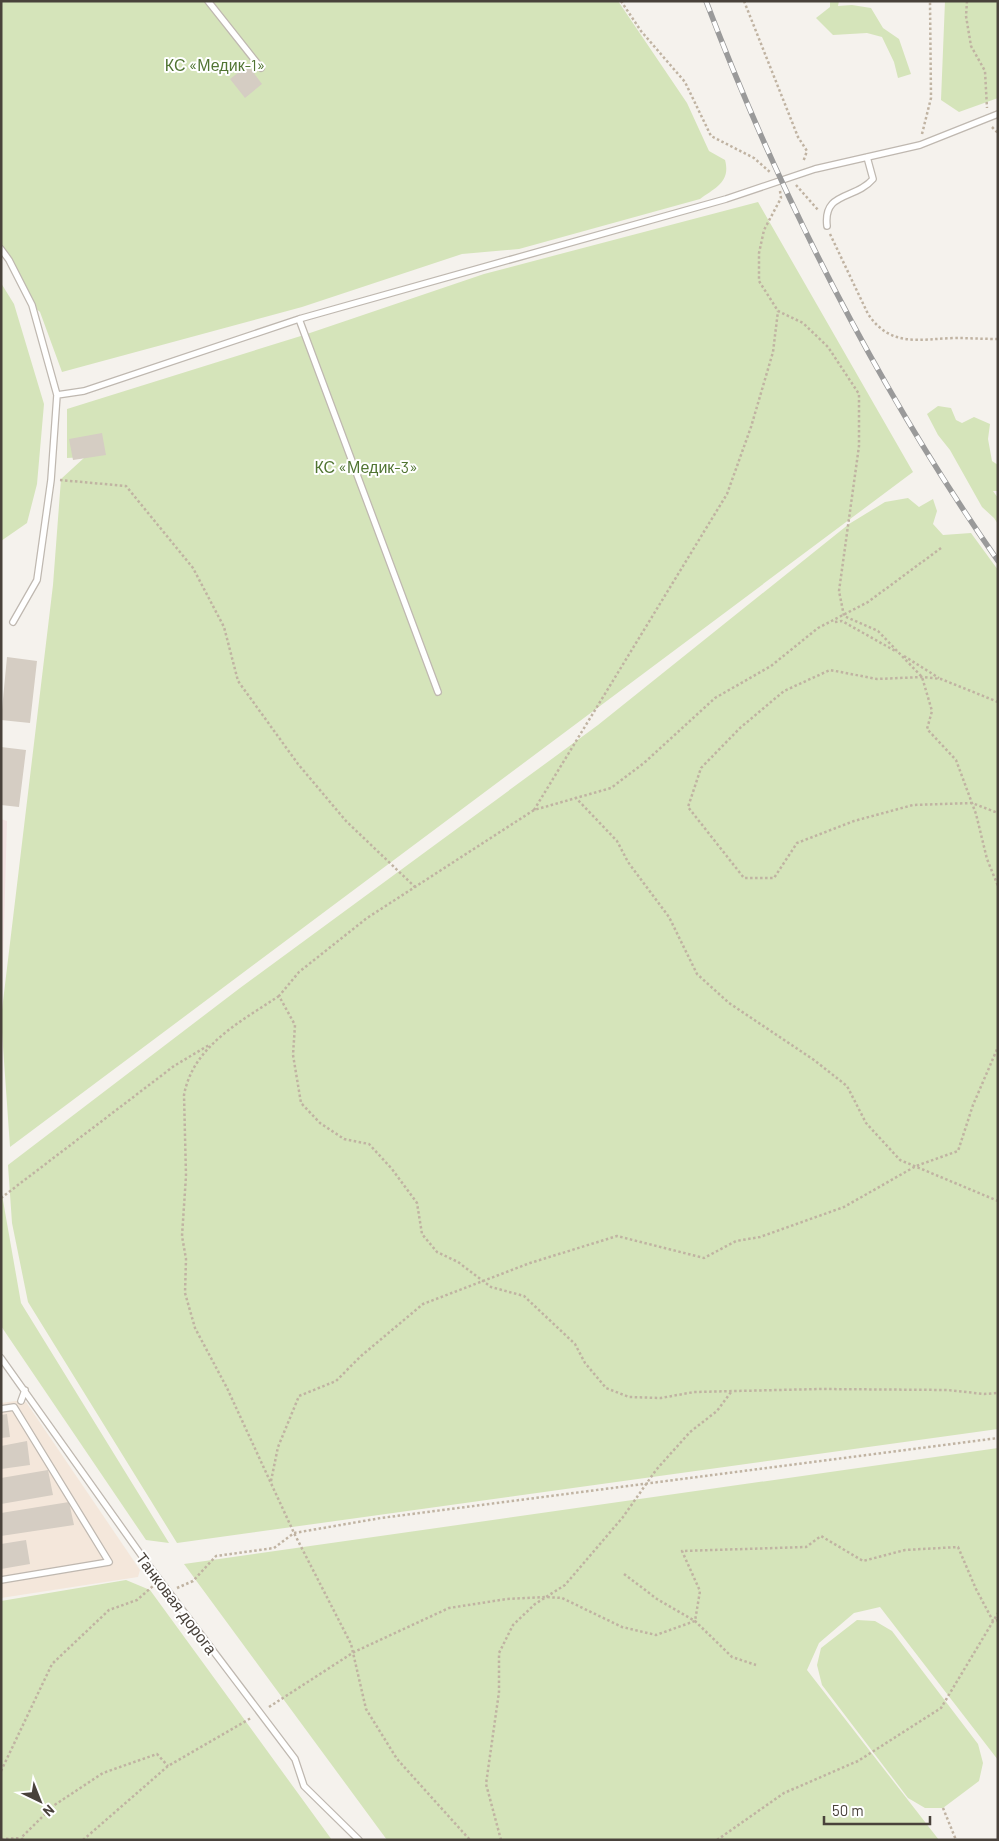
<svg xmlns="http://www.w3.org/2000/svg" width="999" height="1841" font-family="Barlow,sans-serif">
<rect width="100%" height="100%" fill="#f5f2ed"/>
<path fill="#f4e7db" d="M16,1401L26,1402L140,1570L138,1577L1,1598V1403Z"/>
<path fill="#f3e3e2" d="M1,819L7,821L1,1033Z"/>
<path fill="#d5e4ba" d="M1,1H618L687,103L709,151L725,160C731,182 715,188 700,199L519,249L462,254L302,307L62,372L40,312L32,305L1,249Z
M830,1H839L838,6L852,5L871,8L883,28L899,39L911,74L898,78L894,62L882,37L867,33L833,35L816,18L830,7Z
M945,1H998V98L959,112L941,100Z
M758,202L913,472L10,1147L1,1018L53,585L61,479L85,457L67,458V409L304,335L484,274Z
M1,283L14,304L44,404L37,484L27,523L1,541Z
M938,406L951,408L956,420L962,423L974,417L990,424L988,439L992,461L998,465V491H993L998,498V524L994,518L982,507L950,450L938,435L927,414Z
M908,498L919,507L933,499L937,511L933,524L943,535L971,533L998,570V1429L177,1543L28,1302L12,1223L8,1165L240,988L598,725L849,524L885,502Z
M1,1189L21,1303L169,1543L146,1540L1,1326Z
M998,1448V1760L880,1607L854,1613L819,1643L807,1670L939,1840H387L184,1564Z
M126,1580L150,1590L332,1840H1V1601Z
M857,1620L875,1621L892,1631L978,1744L983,1763L979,1781L943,1808H925L908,1798L822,1685L817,1665L821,1648Z"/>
<path fill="#d5cdc3" d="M248,65L262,84L245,98L230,79Z
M102,433L106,455L73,460L69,439Z
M7,657L37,661L30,723L1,720Z
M1,747L26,750L19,807L1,805Z
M7,1414L10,1437L1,1438V1415Z
M27,1441L30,1465L1,1469V1446Z
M48,1470L53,1495L1,1504V1478Z
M69,1502L74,1525L1,1536V1513Z
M26,1540L30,1564L1,1569V1544Z"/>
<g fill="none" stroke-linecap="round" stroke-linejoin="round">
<g stroke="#bfb8b0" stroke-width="8">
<path id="service" d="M208,1L261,68
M827,226C823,191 855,200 873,179L867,157
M1,249L9,260L32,305L57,395L51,480L37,580L13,622
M299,319L438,692
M57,395L84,391L299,319L726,199L815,169L920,145L998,114
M1,1358L149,1566L295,1759L304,1786L359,1840
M21,1401L25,1390
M1,1409L14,1407L109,1562L1,1580"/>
</g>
<path stroke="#c0b3a2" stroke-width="2.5" stroke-dasharray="2.5 2.5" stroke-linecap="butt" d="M621,1L641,31L685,82L711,136L754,158L771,173
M744,1L798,137L807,151L803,162
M967,1L966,16L971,46L985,71L987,108
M992,127L998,133
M922,134L931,98L930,1
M796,185L819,211
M780,191L781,198L764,230L759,253V281L778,311L803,323L828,347L859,394V446L839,591L844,616L878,631L922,677L932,711L927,729L956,760L976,814L987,859L998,886
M830,234L868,314C891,348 919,339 955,338C969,338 983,339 998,339
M60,480L126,486L193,568L224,627L238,681L298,764L346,821L415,887
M941,548L868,602L818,628L771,666L715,698L644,763L611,788L534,810L367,918L299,972L279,996L295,1025L293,1055L301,1103L320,1123L344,1139L369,1144L392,1169L417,1203L422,1234L437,1252L458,1262L491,1287L524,1296L575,1344L585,1363L606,1388L629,1397L661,1398L694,1392L820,1389L948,1390L984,1394L998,1393
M835,622L842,621L897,652
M904,656L939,678
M998,702L941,679L922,677L877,679L830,670L784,691L740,728L701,768L688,807L744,878H774L797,843L854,821L913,805L972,803L998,813
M575,797L617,841L628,862L669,917L697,974L729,1003L814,1060L847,1086L866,1123L900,1160L998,1201
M534,810L727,494L751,427L773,352L778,311
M279,996C240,1022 193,1046 184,1095L186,1176L182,1236L186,1259L185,1293L195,1328L227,1388L294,1533L351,1644L366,1709L397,1759L470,1840
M1,1198L174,1066L209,1045
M271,1481L278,1447L299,1396L336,1381L361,1356L423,1304L530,1263L617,1236L704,1258L736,1241L760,1237L844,1207L916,1166L958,1151L973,1105L998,1047
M624,1574L657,1599L695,1621L732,1657L756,1665
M177,1588L193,1581L216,1556L274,1548L294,1533L381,1518L998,1438
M269,1707L354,1652L449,1608L507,1599L546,1597L562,1598L622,1627L656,1635L695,1621L700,1591L682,1551L806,1547L821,1536L863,1561L905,1550L958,1547L976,1589L993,1621L998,1620
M1,1771L52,1664L109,1610L137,1600L153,1586
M943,1808L956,1840
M1,1839L21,1838
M23,1840L21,1838L53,1806L103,1773L157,1754L168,1766
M83,1840L168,1766L251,1718
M501,1840L486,1784L499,1692V1653L513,1625L535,1604L565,1585L623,1517L656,1470L690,1432L717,1411L731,1392
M717,1840L784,1793L858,1761L941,1708L998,1613"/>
<use href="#service" stroke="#fff" stroke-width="5.5"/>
<g stroke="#9a9a9a" stroke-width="5.5">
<path id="rail" d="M706,1C781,198 877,387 998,561"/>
</g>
<use href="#rail" stroke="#fff" stroke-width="4" stroke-dasharray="11" stroke-linecap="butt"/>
</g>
<g text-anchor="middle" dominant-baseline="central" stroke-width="4" stroke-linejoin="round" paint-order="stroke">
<g font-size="16" fill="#517533" stroke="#fff">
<text x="215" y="64">КС «Медик-1»</text>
<text x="366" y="466">КС «Медик-3»</text>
</g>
<g font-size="16" fill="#49423b" stroke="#fff">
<text transform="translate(177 1603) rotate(53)">Танковая дорога</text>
</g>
</g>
<rect width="999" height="1841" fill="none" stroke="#49423b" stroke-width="5"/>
<g transform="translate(40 1801) rotate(137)" stroke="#ffffff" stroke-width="4" paint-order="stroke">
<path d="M0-4L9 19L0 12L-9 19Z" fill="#49423b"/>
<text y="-8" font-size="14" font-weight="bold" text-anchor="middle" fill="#49423b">N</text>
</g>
<path d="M824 1816v8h106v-8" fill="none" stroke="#49423b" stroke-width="2.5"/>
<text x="832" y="1816" font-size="15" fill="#49423b" stroke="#ffffff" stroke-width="4" paint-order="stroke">50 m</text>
</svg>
